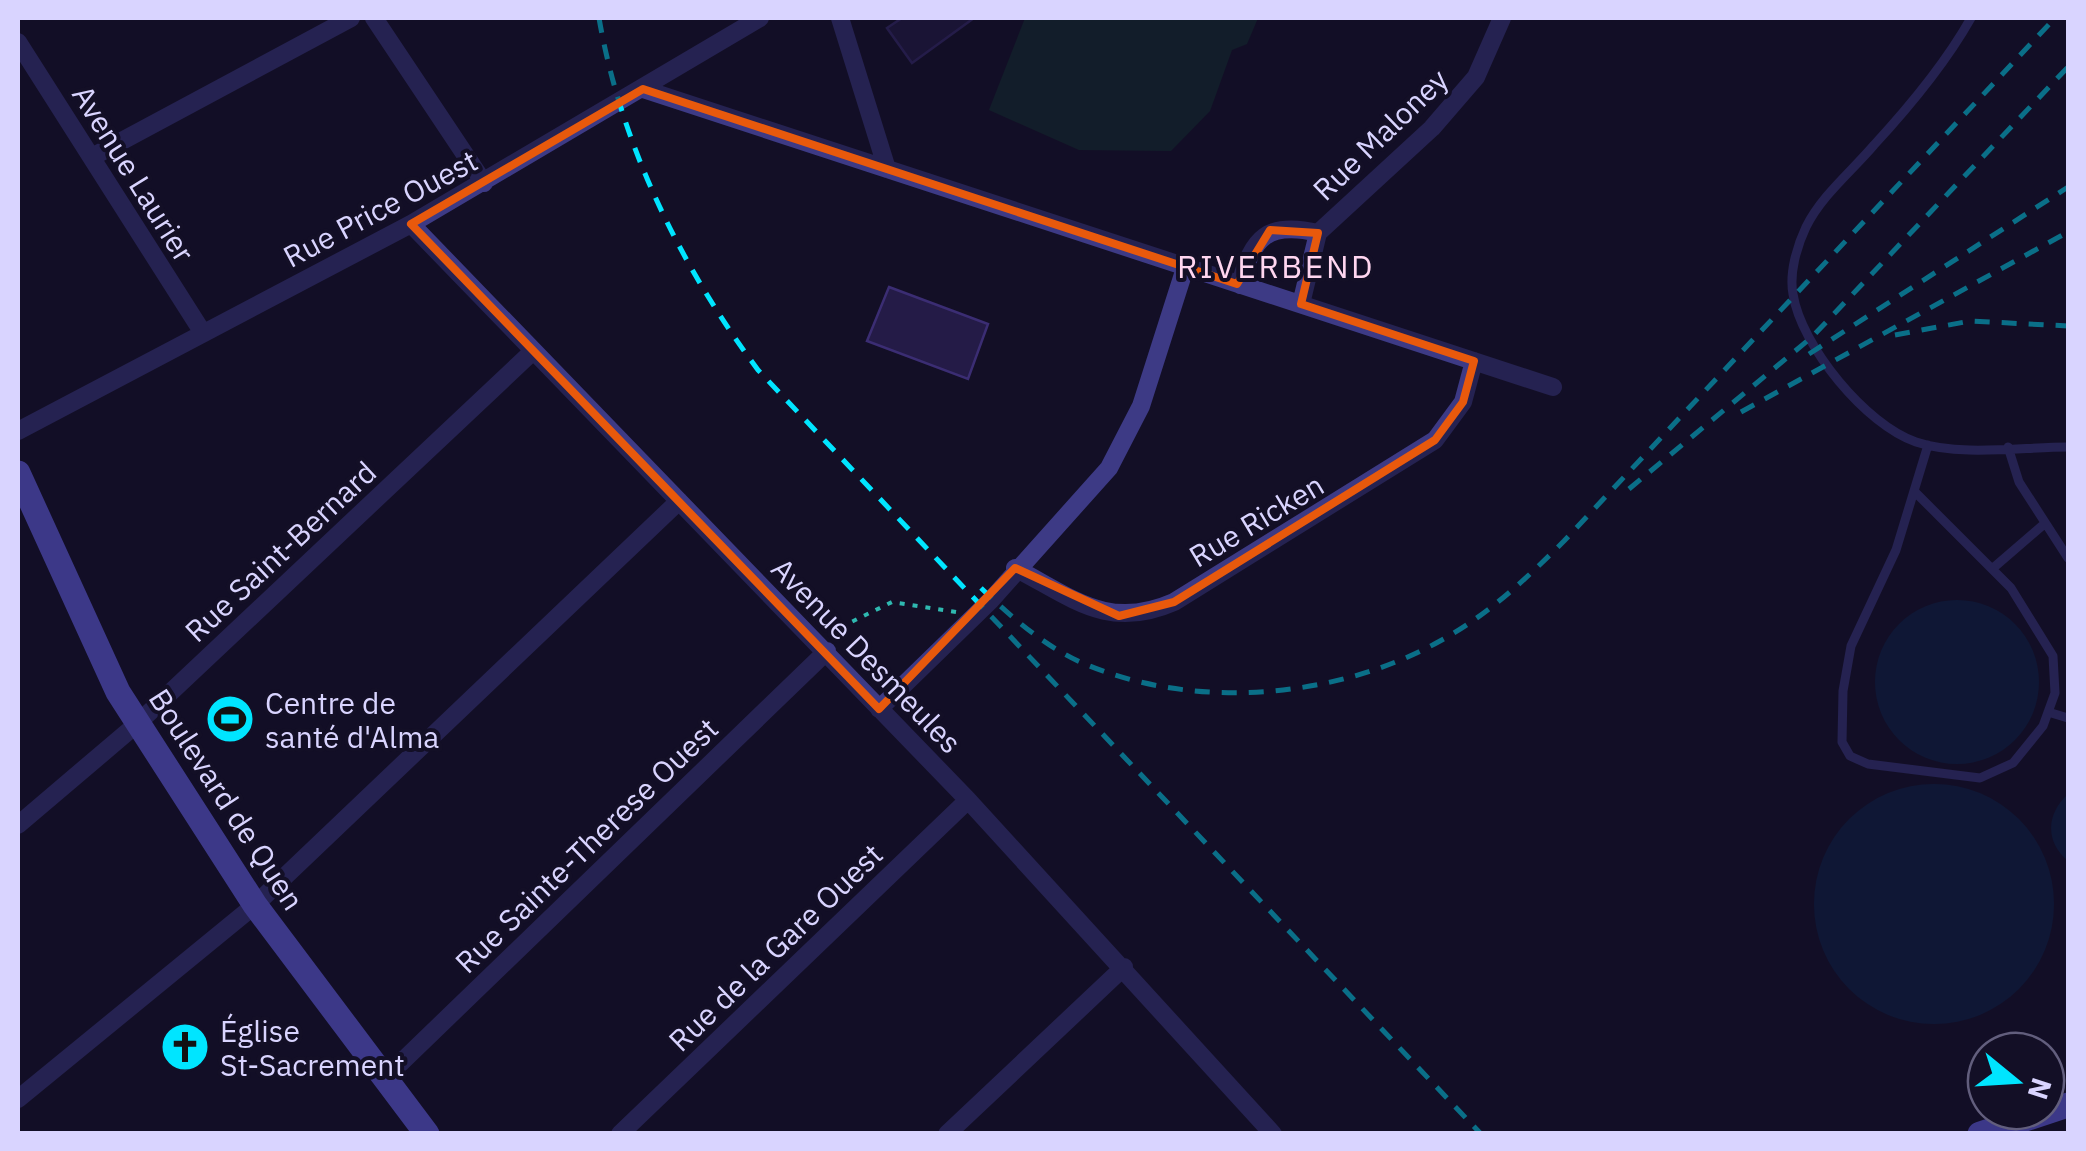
<svg xmlns="http://www.w3.org/2000/svg" width="2086" height="1151" font-family="'IBM Plex Sans',sans-serif">
<rect width="100%" height="100%" fill="#130f26"/>
<path fill="#12302f" d="M1025,18H1258L1247,44L1232,50L1210,111L1171,151L1079,150L989,110Z"/>
<path fill="#0c2248" d="M1875 682a82 82 0 1 1 164 0a82 82 0 1 1-164 0Z
M1814 904a120 120 0 1 1 240 0a120 120 0 1 1-240 0Z
M2068,794V861C2045,842 2046,814 2068,794Z"/>
<path fill="#241b47" stroke="#3b2d73" stroke-width="2.5" d="M902,18H974L912,63L887,28Z
M889,287L988,324L968,379L867,341Z"/>
<g fill="none" stroke-linecap="round" stroke-linejoin="round">
<path stroke="#2fb8b0" stroke-width="4" stroke-dasharray="5 8" stroke-linecap="butt" d="M829,633L892,602L956,612"/>
<path stroke="#3d3a85" stroke-width="9" d="M1971,18C1945,64 1910,106 1874,145C1851,172 1822,195 1806,227C1797,246 1789,273 1793,294C1801,346 1866,425 1916,442C1961,457 2021,447 2068,447
M2008,447L2019,482L2068,558
M1916,493L2011,588L2053,656L2055,693L2043,726L2013,763L1980,778L1868,764L1850,756L1842,742L1843,691L1851,646L1896,550L1928,445
M1992,569L2043,525
M2048,712L2068,718"/>
<path stroke="#3d3a85" stroke-width="18" d="M374,18L484,183
M840,18L887,169
M18,42L203,333
M643,89L1553,387
M92,157L351,18
M411,224L968,800L1273,1134
M1240,285C1252,237 1268,221 1318,233
M1301,304L1318,233L1432,128L1476,77L1502,18
M18,431L411,224L760,18
M1015,568C1073,598 1108,631 1174,602L1435,440L1463,402L1474,361
M879,709L991,600L1109,468L1141,406L1185,268
M18,825L138,723L531,353
M384,1079L827,651
M18,1099L255,905L679,501
M620,1134L968,800
M947,1134L1124,967"/>
<path stroke="#6f6bff" stroke-width="25" d="M18,473L118,692L255,905L427,1134
M1980,1134L2068,1105"/>
<path stroke="#00e5ff" stroke-width="5" stroke-dasharray="15 12" stroke-linecap="butt" d="M599,18C621,145 681,267 758,370L1481,1134
M1895,335L1970,321L2068,326
M1809,354L2068,187
M1741,412L2068,232
M1629,489L1812,337L2068,67
M981,588C1010,616 1042,644 1078,661C1189,711 1334,700 1440,641C1488,615 1526,579 1564,541L2055,18"/>
</g>
<path d="M0 0H2086V1151H0ZM643,89L1237,284L1270,230L1318,233L1301,304L1474,361L1463,402L1435,440L1174,602L1119,616L1015,568L879,709L411,224Z" fill="#130f26" fill-opacity=".55" fill-rule="evenodd"/>
<path fill="none" stroke="#e8590c" stroke-width="8" stroke-linejoin="round" d="M643,89L1237,284L1270,230L1318,233L1301,304L1474,361L1463,402L1435,440L1174,602L1119,616L1015,568L879,709L411,224Z"/>
<defs>
<g id="stadium-disc" transform="scale(2.5)"><circle r="9.5" fill="#00e5ff" stroke="#130f26"/><path d="M0-5a6.5 5 0 1 0 0 10a6.5 5 0 1 0 0-10ZM-3.5-1.8h7v3.6h-7Z" fill="#111"/></g>
<g id="church-disc" transform="scale(2.5)"><circle r="9.5" fill="#00e5ff" stroke="#130f26"/><path d="M-1.2-6h2.4v3.5h3.3v2.4h-3.3V6h-2.4V-.1h-3.3v-2.4h3.3Z" fill="#111"/></g>
</defs>
<g fill-rule="evenodd">
<use href="#stadium-disc" x="230" y="719"/>
<use href="#church-disc" x="185" y="1047"/>
</g>
<g text-anchor="middle" dominant-baseline="central" stroke-width="8" stroke-linejoin="round" paint-order="stroke">
<g font-size="30" fill="#d9d4ff" stroke="#130f26">
<text transform="translate(1380 134) rotate(-44)">Rue Maloney</text>
<text transform="translate(134 173) rotate(58)">Avenue Laurier</text>
<text transform="translate(380 208) rotate(-28)">Rue Price Ouest</text>
<text transform="translate(1256 520) rotate(-31)">Rue Ricken</text>
<text transform="translate(280 551) rotate(-43)">Rue Saint-Bernard</text>
<text transform="translate(867 655) rotate(46)">Avenue Desmeules</text>
<text transform="translate(227 799) rotate(57)">Boulevard de Quen</text>
<text transform="translate(586 845) rotate(-44)">Rue Sainte-Therese Ouest</text>
<text transform="translate(775 947) rotate(-44)">Rue de la Gare Ouest</text>
</g>
<g font-size="30" fill="#d9d4ff" stroke="#130f26" text-anchor="start">
<text x="265" y="702">Centre de<tspan x="265" dy="34">santé d'Alma</tspan></text>
<text x="220" y="1030">Église<tspan x="220" dy="34">St-Sacrement</tspan></text>
</g>
<g font-size="32" letter-spacing="2.5" fill="#ffd6f0" stroke="#130f26">
<text x="1276" y="266">RIVERBEND</text>
</g>
</g>
<rect width="2086" height="1151" fill="none" stroke="#d9d4ff" stroke-width="40"/>
<g transform="translate(2016 1081) rotate(108)"><circle r="48" fill="#130f26" stroke="#625e7d" stroke-width="2.5"/>
<path d="M0-8L18 38L0 25L-18 38Z" fill="#00e5ff"/>
<text y="-15" font-size="28" font-weight="bold" text-anchor="middle" fill="#d9d4ff">N</text>
</g>
</svg>
